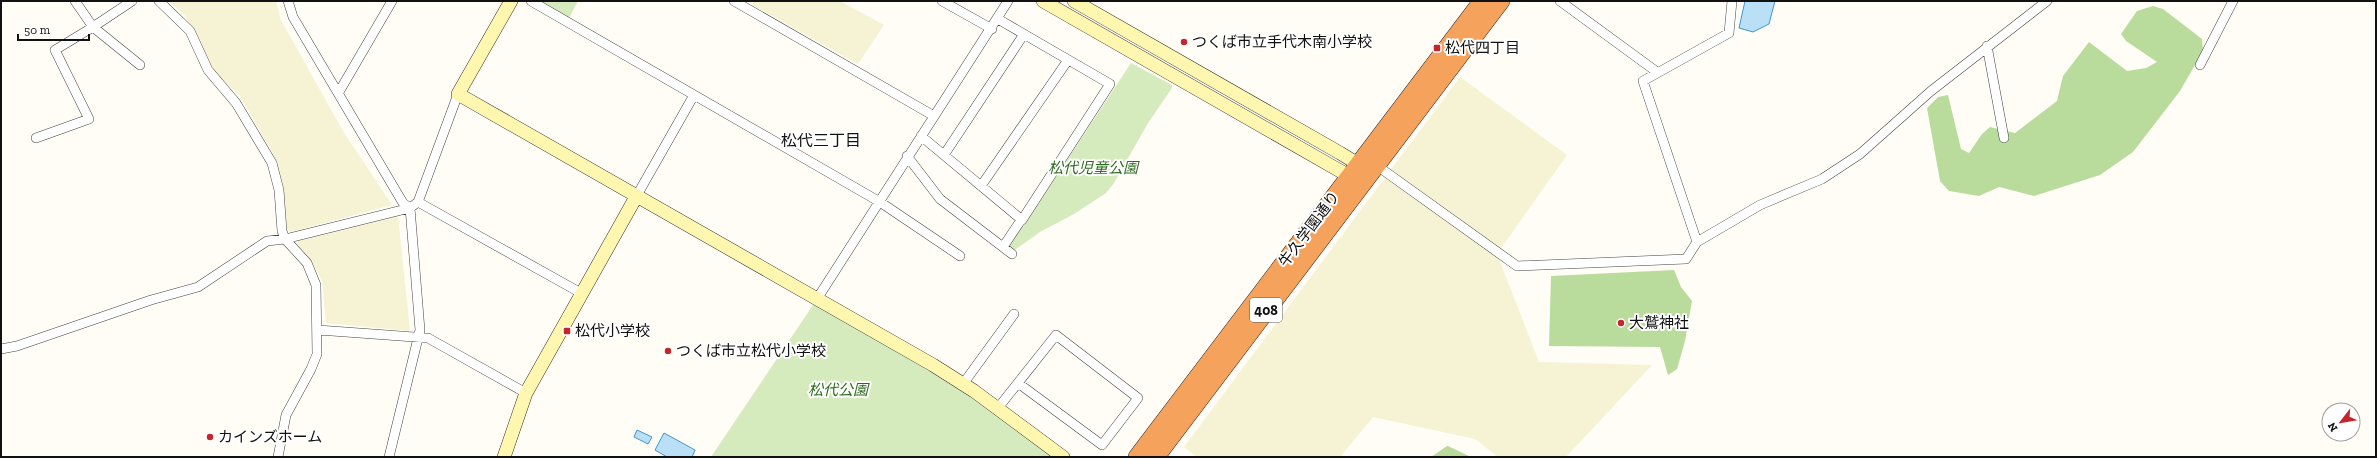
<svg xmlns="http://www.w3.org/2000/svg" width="2377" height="458" font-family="'Zilla Slab','Noto Sans JP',serif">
<rect width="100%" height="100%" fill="#fffdf5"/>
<path fill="#f6f3d4" d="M168,1H276L281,20L343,131L392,205L291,232L287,228L283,184L275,157L240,96L213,70L198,37L184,14Z
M754,1H840L884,25L858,64L752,5Z
M1460,77L1567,155L1497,254L1539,362L1652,365L1566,457H1498L1475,439L1373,417L1340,457H1197L1184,447Z
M398,216L410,331L326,323L322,281L314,265L297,244L298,241Z"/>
<path fill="#d5ebbd" d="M541,1H578L569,18Z
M1131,63L1172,85V88L1148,123L1114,183L1106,193L1074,214L1040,232L1013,251L1007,246L1021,226L1023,227Z
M817,299L933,365L1063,457H711Z"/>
<path fill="#b9dc9c" d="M2153,6L2163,9L2202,39L2203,51L2180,91L2133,152L2100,175L2034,196L1999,187L1979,196L1949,191L1940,181L1927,108L1938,97L1948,95L1961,149L1969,153L1982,134L1990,127L2015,133L2057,101L2063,76L2089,42L2127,71L2146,68L2157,62L2126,41L2121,34L2137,11Z
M1674,270L1681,287L1692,301L1685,341L1677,369L1668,375L1660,347L1549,346L1551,276Z
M1447,446H1448L1471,457H1431Z"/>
<path fill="#b9e0f7" stroke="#3f96cf" d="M1745,1H1775L1769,24L1753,32L1739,28Z
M637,430L652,437L648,444L634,437Z
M664,433L695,450L692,457H667L655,450Z"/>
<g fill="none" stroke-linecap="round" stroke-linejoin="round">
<g stroke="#444" stroke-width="10">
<path id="street" d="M75,1L93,27L132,1
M159,1L190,31L208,70L236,103L272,163L279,190L282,231L285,239L307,263L316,285L317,354L311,369L286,415L278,457
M288,1L293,17L403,203L410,208
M531,1L880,202L960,256
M734,1L934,116
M942,1L992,29
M1560,1L1657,72
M1987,46L2004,138
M2200,65L2233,1
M339,92L392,1
M921,136L1022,220L1110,84L998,19
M36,138L89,119L55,50L93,27L140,65
M944,155L1024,34
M907,156L940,199L1012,254
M1376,165L1517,266L1686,259L1697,242L1760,205L1822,179L1860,154L1931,91L2047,1
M981,186L1068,60
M636,197L694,95
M418,202L581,293
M1697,242L1643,81L1729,33L1732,1
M1003,247L1021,220
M817,299L1008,1
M318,330L428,338L526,393
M1,349L17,346L151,300L198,287L267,241L285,239L410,208L418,202L458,94
M963,384L1014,314
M998,408L1056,335L1138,398L1102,445L1018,383
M389,457L420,330L410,208"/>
</g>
<g stroke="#333" stroke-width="14">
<path id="secondary" d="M511,1L458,94L933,365L974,391L1063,457
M1043,1L1349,176L1357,178
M1074,1L1340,153L1358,164L1362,172
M504,457L526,393L636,197"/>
</g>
<g stroke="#222" stroke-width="18">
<path id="highway" d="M1137,457L1482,1
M1156,457L1501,1"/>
</g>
<use href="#street" stroke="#fff" stroke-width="9"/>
<use href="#secondary" stroke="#fff6b0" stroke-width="13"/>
<use href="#highway" stroke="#f5a25d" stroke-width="17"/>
</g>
<g fill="#c4262e" stroke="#fff" stroke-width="1.5">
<circle cx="1184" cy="42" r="4"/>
<rect x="1433" y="44" width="8" height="8" rx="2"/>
<circle cx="1621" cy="323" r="4"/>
<rect x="563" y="327" width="8" height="8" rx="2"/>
<circle cx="668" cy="351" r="4"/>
<circle cx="210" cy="437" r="4"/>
</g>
<g text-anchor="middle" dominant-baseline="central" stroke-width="4" stroke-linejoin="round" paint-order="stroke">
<rect fill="#fff" stroke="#585858" stroke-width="1" x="1250" y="298" width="32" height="24" rx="3"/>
<g font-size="14" font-weight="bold" fill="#111">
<text x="1266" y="310">408</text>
</g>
<g font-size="15" fill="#111" stroke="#fff" text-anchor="start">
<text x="1192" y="42">つくば市立手代木南小学校</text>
<text x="1445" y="48">松代四丁目</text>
<text x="1629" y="323">大鷲神社</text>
<text x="575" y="331">松代小学校</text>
<text x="676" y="351">つくば市立松代小学校</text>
<text x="218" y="437">カインズホーム</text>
</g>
<g font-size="15" font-style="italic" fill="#2f6b1f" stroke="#fff">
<text x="1093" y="168">松代児童公園</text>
<text x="838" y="390">松代公園</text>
</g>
<g font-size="15" fill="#111" stroke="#fff">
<text transform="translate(1309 229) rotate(-53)">牛久学園通り</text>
</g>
<g font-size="16" fill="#111" stroke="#fff">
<text x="821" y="140">松代三丁目</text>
</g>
</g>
<rect width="2377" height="458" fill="none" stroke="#111111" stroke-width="4"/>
<g transform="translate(2341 422) rotate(239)"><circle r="19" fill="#ffffff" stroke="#a0a0a0"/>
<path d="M0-3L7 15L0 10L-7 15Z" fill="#c4262e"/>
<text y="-6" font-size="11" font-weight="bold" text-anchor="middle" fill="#111111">N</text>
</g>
<path d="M18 34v6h71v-6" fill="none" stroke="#111111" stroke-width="2"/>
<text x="24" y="34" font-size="12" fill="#111111" stroke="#ffffff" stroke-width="3" paint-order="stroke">50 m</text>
</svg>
